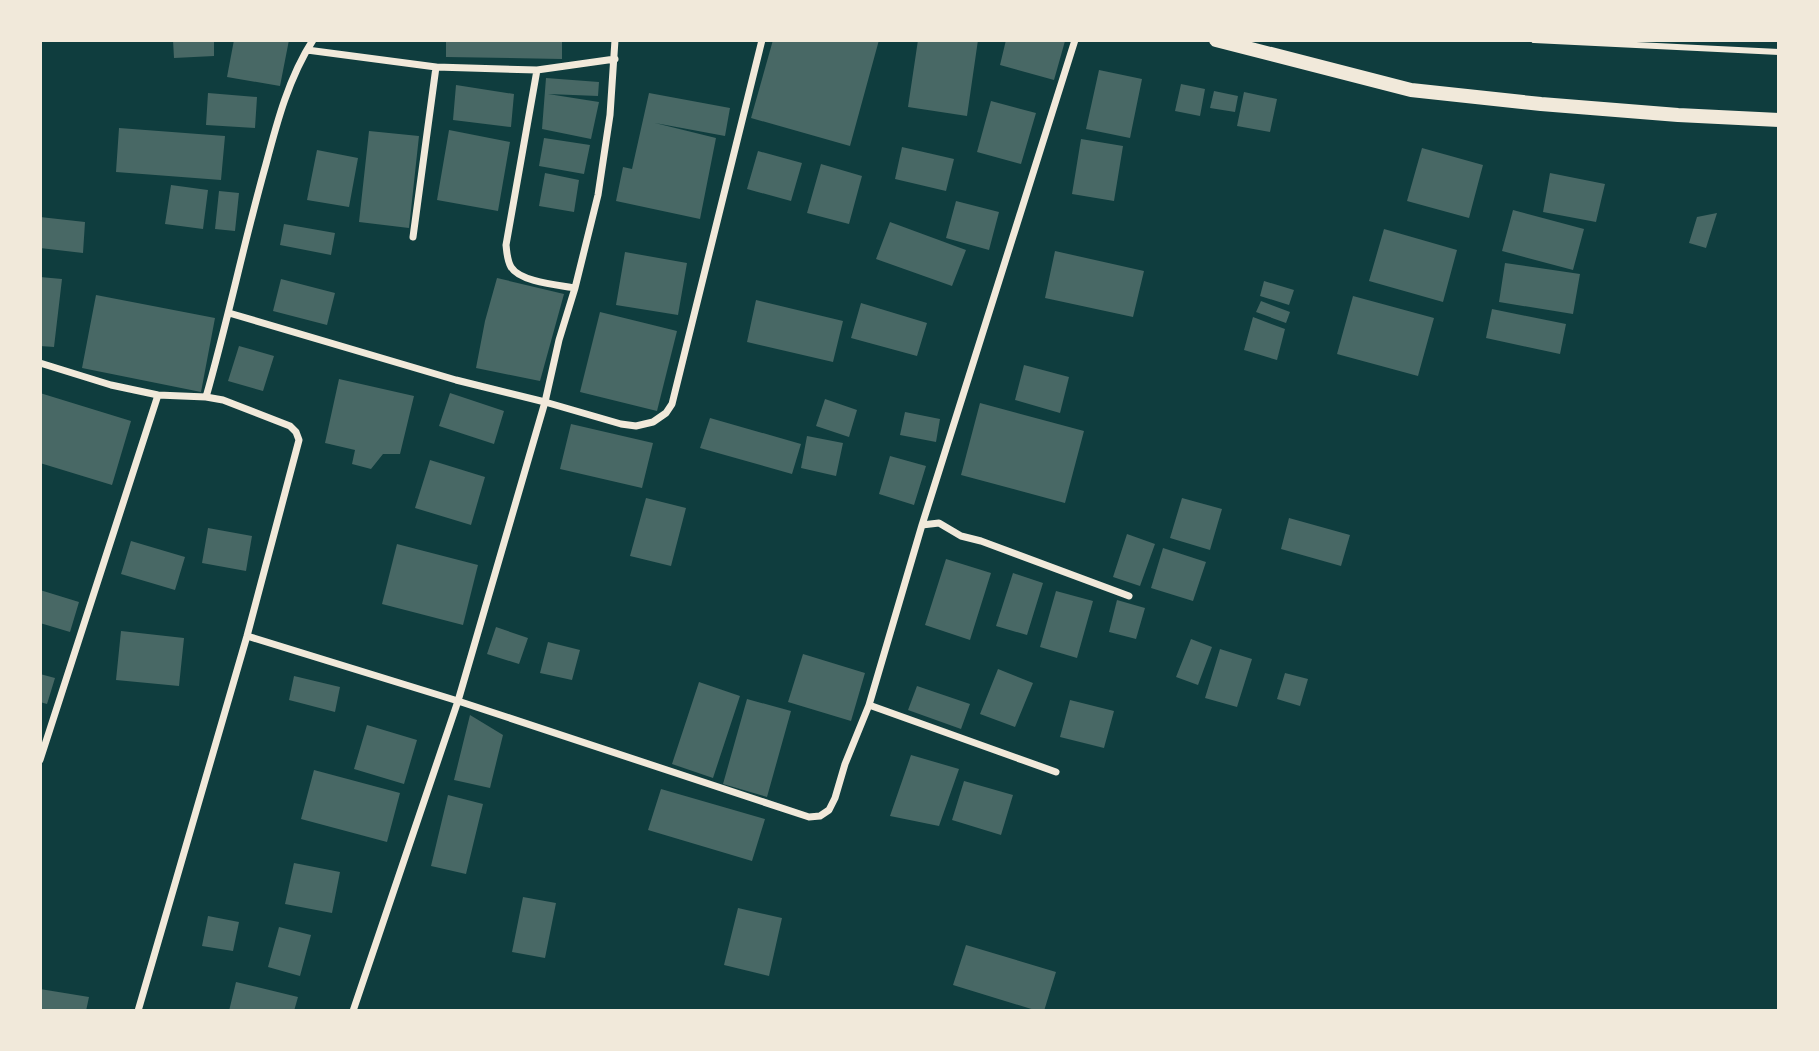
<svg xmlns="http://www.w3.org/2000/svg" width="1819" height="1051" font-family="'Source Sans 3',sans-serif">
<rect width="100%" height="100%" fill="#0f3d3e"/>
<path fill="#486865" d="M173,40H214V56L174,58Z
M234,40H289L280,86L227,77Z
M446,40H562V59L446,57Z
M773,40H879L850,146L751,118Z
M918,40H978L967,116L908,107Z
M1006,40L1065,41L1054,80L1000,65Z
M1099,70L1142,79L1130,138L1086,129Z
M546,78L599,82L598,96L548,94L599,102L591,139L542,129Z
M1181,84L1205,89L1200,116L1175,111Z
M456,85L514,94L511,127L453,120Z
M1214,91L1238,96L1235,112L1210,108Z
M1244,92L1277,99L1270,132L1237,126Z
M208,93L257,97L255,128L206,125Z
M649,93L730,108L725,136L655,123L716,138L700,219L616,201L623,167L632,169Z
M991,101L1036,113L1021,164L977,152Z
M119,128L225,136L221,180L116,172Z
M449,130L510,142L498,211L437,200Z
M369,131L419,136L409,228L359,222Z
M544,138L590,145L584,174L539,166Z
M1081,139L1123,146L1114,201L1072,194Z
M902,147L954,159L946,191L895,179Z
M1422,148L1483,165L1469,218L1407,201Z
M317,150L358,158L349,207L307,200Z
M758,151L802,163L791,201L747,189Z
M821,164L862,176L849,224L807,213Z
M545,173L579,180L574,212L539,206Z
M1550,173L1605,184L1596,222L1543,212Z
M171,185L208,190L203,229L165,224Z
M219,191L239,193L235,231L215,229Z
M956,201L999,212L989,250L946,238Z
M1513,210L1584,229L1573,270L1502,251Z
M1717,213L1706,248L1689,243L1697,217Z
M40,217L85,222L83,253L40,248Z
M890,222L966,250L952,286L876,259Z
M284,224L335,233L331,255L280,245Z
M1384,229L1457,250L1443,302L1369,281Z
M1055,251L1144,271L1133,317L1045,298Z
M625,252L687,263L678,315L616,305Z
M1505,263L1580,274L1573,314L1499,302Z
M40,277L62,279L54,347L40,346Z
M497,278L564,294L540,381L476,368L485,321Z
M281,279L335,293L327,325L273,311Z
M1264,281L1294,290L1289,305L1260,296Z
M96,295L215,318L201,392L82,368Z
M1353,296L1434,318L1418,376L1337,354Z
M756,300L843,321L833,362L747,342Z
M1261,301L1290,312L1286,323L1256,312Z
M861,303L927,323L917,356L851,338Z
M1492,309L1566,324L1560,354L1486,338Z
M600,312L677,331L657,411L580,392Z
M1253,317L1285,329L1277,360L1244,350Z
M239,346L274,356L263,391L228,381Z
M1024,365L1069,377L1060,413L1015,400Z
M339,379L414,396L400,454H383L371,469L352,464L355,450L325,443Z
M40,393L131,421L112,485L40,463Z
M450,393L504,411L494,444L439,426Z
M825,399L857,410L849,437L816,426Z
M980,403L1084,431L1065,503L961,475Z
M905,412L940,419L936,442L900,435Z
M710,418L801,444L792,474L700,448Z
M571,424L653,443L642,488L560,469Z
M807,436L843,443L836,476L801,468Z
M890,456L926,466L914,505L879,494Z
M430,460L485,477L471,525L415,508Z
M646,498L686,508L671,566L630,556Z
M1182,498L1222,509L1210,550L1170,538Z
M1289,518L1350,535L1341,566L1281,549Z
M208,528L252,536L246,571L202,563Z
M1127,534L1155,544L1140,586L1113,577Z
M131,541L185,557L175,590L121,574Z
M397,544L478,565L463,625L382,604Z
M1163,548L1206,562L1193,601L1151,588Z
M946,559L991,573L970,640L925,625Z
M1013,573L1043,583L1027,635L996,626Z
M40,590L79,602L70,632L40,623Z
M1056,591L1093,601L1077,658L1040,647Z
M1117,600L1145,608L1136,639L1109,632Z
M496,627L528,638L519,664L487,654Z
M121,631L184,638L179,686L116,680Z
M1191,639L1212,647L1198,685L1176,677Z
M548,642L580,650L572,680L540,673Z
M1220,649L1252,659L1237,707L1205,698Z
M803,654L865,673L851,721L788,702Z
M998,669L1033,683L1015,727L980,714Z
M1285,673L1308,679L1300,706L1277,699Z
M40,674L55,678L47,704L40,702Z
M294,676L340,687L335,712L289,700Z
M699,682L740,696L713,778L672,764Z
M917,686L970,704L961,729L908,710Z
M747,699L791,711L767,797L723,784Z
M1070,700L1114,711L1104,748L1060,737Z
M470,715L503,735L490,788L454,780Z
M367,725L417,740L404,784L354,769Z
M911,755L959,769L939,826L890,816Z
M314,770L400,793L387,842L301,819Z
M964,781L1013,795L1001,835L952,820Z
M661,789L765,819L752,861L648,830Z
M448,795L483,804L466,874L431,866Z
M294,863L340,872L332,913L285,904Z
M523,897L556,903L545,958L512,952Z
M738,908L782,918L769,976L724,965Z
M208,916L239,922L233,951L202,946Z
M279,927L311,935L300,976L268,967Z
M966,945L1056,972L1044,1011H1038L953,985Z
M236,982L298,997L294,1011H229Z
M40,989L89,997L86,1011H40Z"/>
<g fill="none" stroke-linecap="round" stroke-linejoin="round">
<path stroke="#f1e9da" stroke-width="6" d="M1534,40L1779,52"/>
<path stroke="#f1e9da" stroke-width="7" d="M307,50L436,67L537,70L615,59
M537,70L506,245C507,253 507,260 511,267C520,282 558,285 575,288
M413,237L436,67
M229,313L456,380L545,402L621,424L636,426L653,422L666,413L672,404L762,40
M40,363L111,385L158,395L206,397C228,320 244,242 266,164C277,122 289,77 313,40
M922,525L1075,40
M247,636L458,701L809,817L820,816L829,810L835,798L845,764L869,705L922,525L939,523L961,536L981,541L1129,596
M869,705L1056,772
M40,760L158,395
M138,1011L247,636L299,440L296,432L290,426L223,400L206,397
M353,1011L458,701L545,402L559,340L575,288L598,195L610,115L615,40"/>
<path stroke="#f1e9da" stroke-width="14" d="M1216,40L1411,90L1541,104L1678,115L1779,120"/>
</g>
<rect width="1819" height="1051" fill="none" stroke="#f1e9da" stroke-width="84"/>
</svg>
